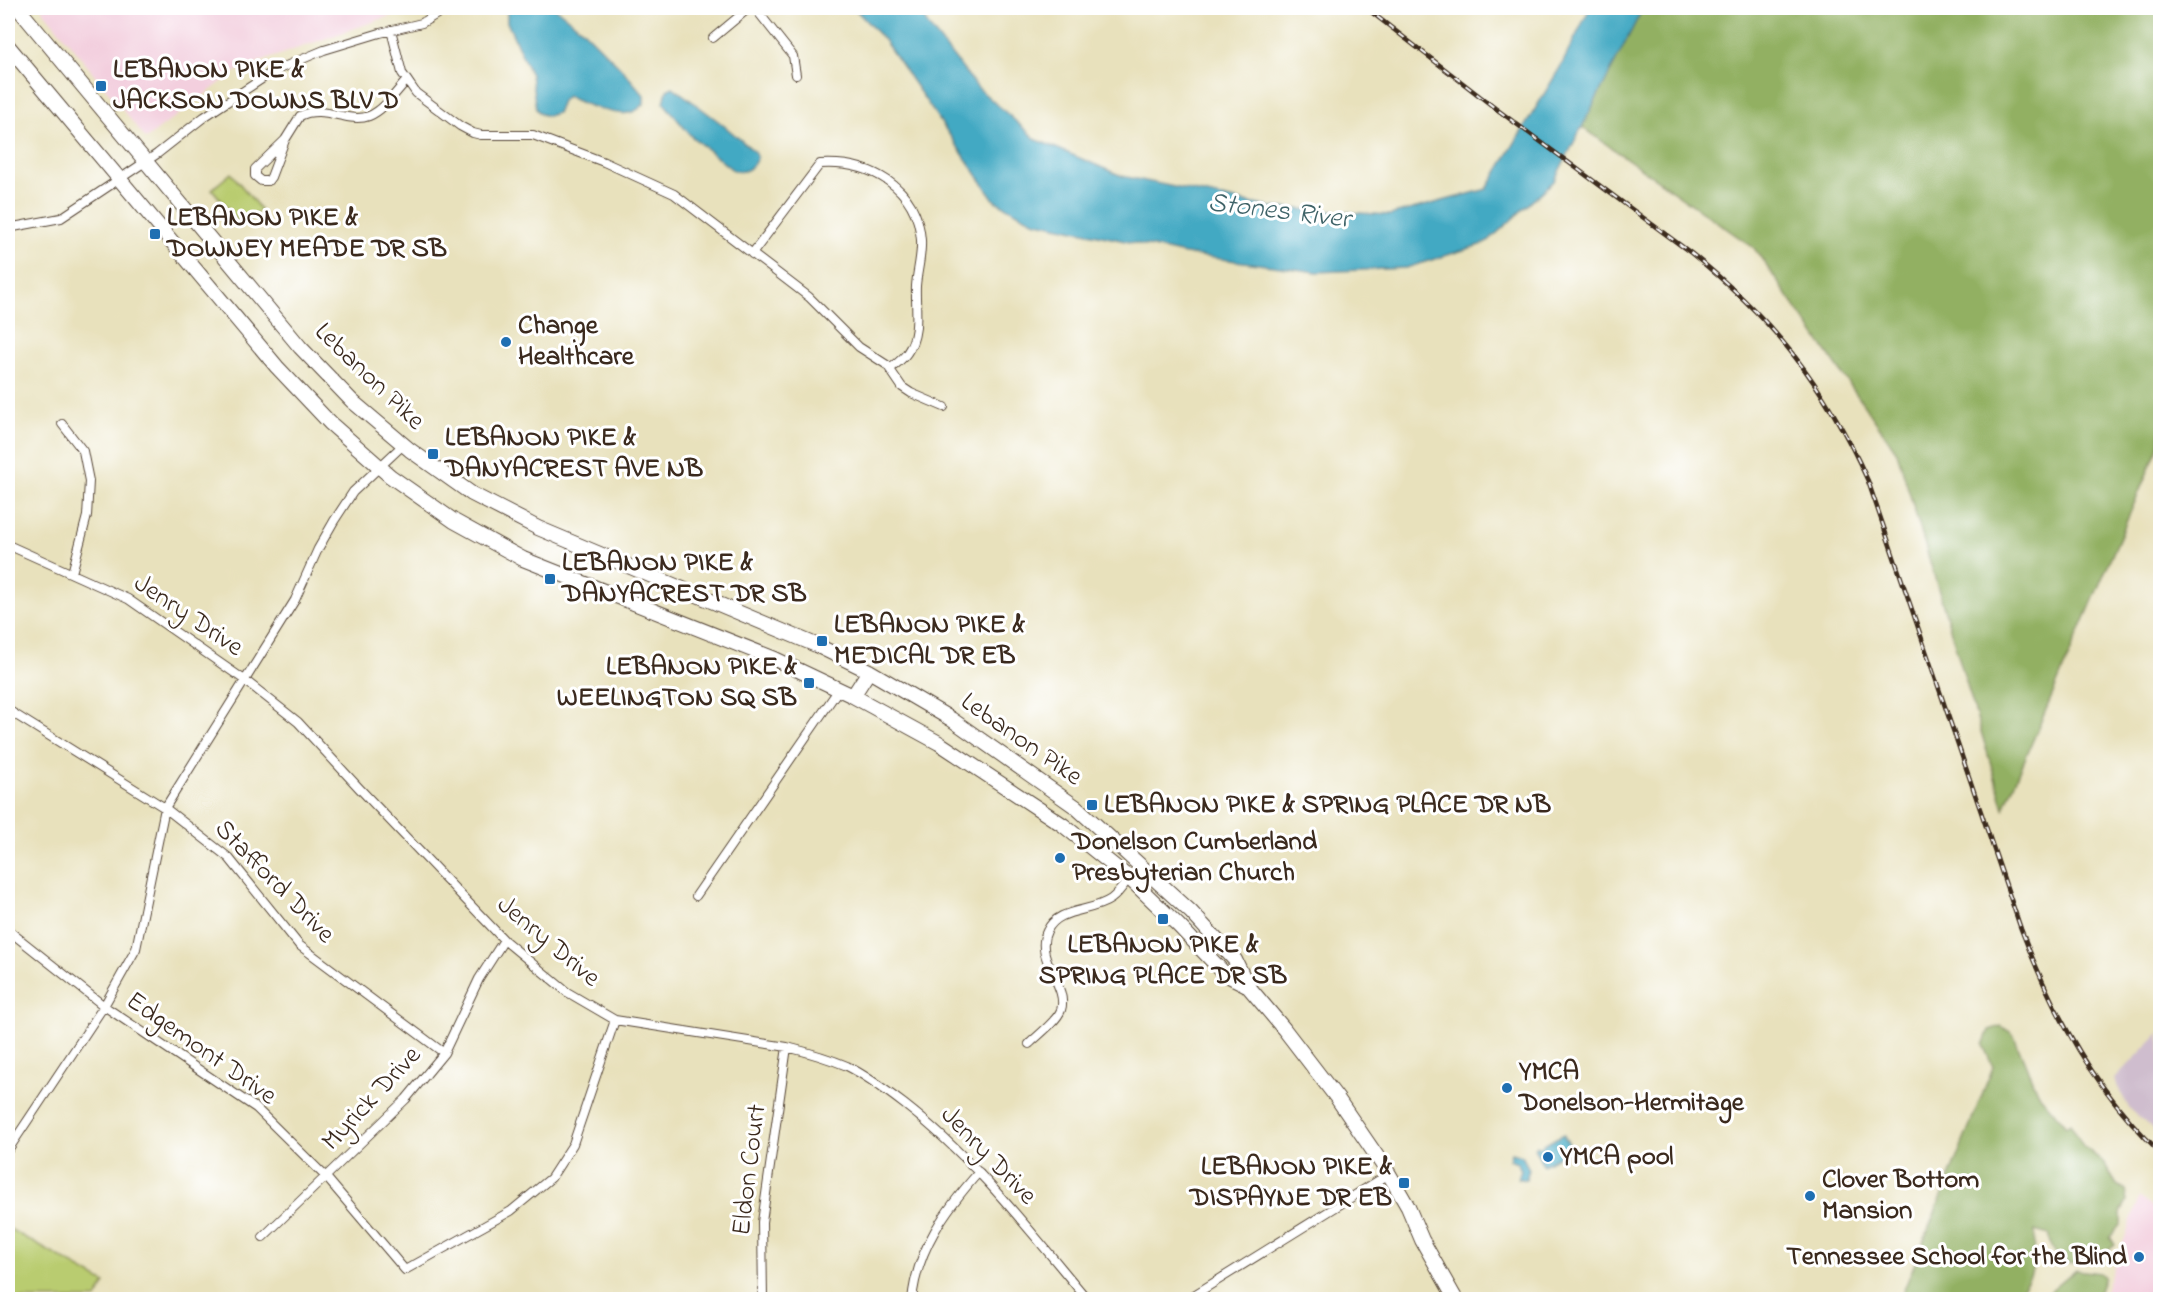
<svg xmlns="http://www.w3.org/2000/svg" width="2168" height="1307" font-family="'Indie Flower',sans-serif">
<rect width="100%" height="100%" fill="#fff"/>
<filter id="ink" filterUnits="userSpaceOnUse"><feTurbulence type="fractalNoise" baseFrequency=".0167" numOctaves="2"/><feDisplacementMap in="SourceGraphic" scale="12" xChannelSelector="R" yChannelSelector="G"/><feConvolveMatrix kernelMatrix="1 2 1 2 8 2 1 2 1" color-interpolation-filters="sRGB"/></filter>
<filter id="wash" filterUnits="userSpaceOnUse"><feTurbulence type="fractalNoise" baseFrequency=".008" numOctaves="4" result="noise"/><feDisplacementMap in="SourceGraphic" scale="24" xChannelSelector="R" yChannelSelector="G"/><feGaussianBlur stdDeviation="1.35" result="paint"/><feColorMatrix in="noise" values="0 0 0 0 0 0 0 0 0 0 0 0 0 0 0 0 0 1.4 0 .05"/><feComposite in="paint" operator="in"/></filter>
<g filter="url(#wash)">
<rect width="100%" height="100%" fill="#e8e1bc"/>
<path fill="#f3cfde" d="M41,8H409L390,16L239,69L146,139Z
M2140,1197L2160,1214V1299H2102Z"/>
<path fill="#cfbdce" d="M2160,1032V1136L2129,1108L2114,1080Z"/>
<path fill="#b9cc6f" stroke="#7a7b46" stroke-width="1.5" d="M231,173L261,210L242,226L212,189Z
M8,1228L105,1283L96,1299H8Z"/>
<path fill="#92b062" stroke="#666d40" stroke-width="1.5" d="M1643,8H2160V443L2004,808L1897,452L1754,248L1582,127Z
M2001,1026L2013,1034L2037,1092L2066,1126L2070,1123L2083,1146L2102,1161L2117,1185L2125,1190L2127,1202L2121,1213V1224L2110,1237L2115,1245L2106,1252H2095L2086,1259L2070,1264C2056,1257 2049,1251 2049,1235L2035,1231C2033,1265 2039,1276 2009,1299H1906L1902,1295L1993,1067L1983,1045L1989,1030Z
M2076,1270L2100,1273L2104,1277L2096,1299H2042Z"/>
<path fill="#43a9c3" stroke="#3f6a70" stroke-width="1.5" d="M507,8H555L583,30L620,67L644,95V104C641,107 637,111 632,112C619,118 580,103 567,96L562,101L557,113L548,116L541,114L536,109L531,75L507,22Z
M854,8H917L930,28L977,87L1037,140L1122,176L1269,207L1390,215L1487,189L1561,66L1590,8H1643L1554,181L1486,243L1406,268L1317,272L1185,254L1033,221L995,201L884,40Z
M673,87L722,124L755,152L757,158C752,169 746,173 734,171L691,136L664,103L667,90Z
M1563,1134L1572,1149L1543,1165L1534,1148L1537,1146L1539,1148Z
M1511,1153L1522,1156L1529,1169L1526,1180L1518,1178L1521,1170L1517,1163L1509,1160Z"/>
</g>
<g filter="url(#ink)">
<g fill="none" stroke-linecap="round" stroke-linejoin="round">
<g stroke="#554536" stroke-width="10">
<path id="street" d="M755,8L793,56L796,75
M391,30L402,73L407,80L416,93L460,126L473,133L481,135H533L604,162L674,194L809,297L859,347L887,365L902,387L911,393L944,407
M713,38L749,8
M285,140L271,177L268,181H261L255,176V169L285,140L300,116C323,104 348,124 369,116C384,110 396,92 407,80
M8,228L61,218L157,154L204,117L274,71L324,50L380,33L422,23L447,8
M752,254L820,164C870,161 917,186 921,240C922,256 917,271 916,286C915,307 921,334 907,353C903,359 896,364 890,369
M62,424L83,451L89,481L87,516L72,573
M8,545L128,599L246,681L298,722L360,789L504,940L567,992L615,1020L787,1047C807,1052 828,1058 847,1066C867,1076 887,1091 904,1104C975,1159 1030,1231 1088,1300
M8,710L165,808L229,858L299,945L444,1053
M696,896L839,689
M8,930L104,1006L256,1108L326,1177L405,1270L511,1211L551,1178L573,1144L615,1020
M1029,1044C1037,1036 1057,1021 1061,1010C1069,986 1033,958 1047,931C1058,907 1091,913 1111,899C1118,894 1124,885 1129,878
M8,1150L104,1006L136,949L165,808L295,600L318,549L334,521L353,492L403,445
M263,1237L406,1099L444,1053L479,979L504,940
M763,1300L762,1222L787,1047
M912,1300C917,1249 946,1209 979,1172
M1186,1300L1389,1174"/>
</g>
<g stroke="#554536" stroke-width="16">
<path id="primary" d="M18,8L300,347L352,401L410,450L472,494L538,528L816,645L869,671L951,719L1076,807L1191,912L1235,960L1247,985L1284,1029L1337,1098L1389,1174L1408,1207L1422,1240L1456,1300
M8,46L277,367L330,423L390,476L454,521L523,559L775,659L853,696L939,743L1063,825L1129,878L1178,925L1225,974L1247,985
M853,696L869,671"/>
</g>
<use href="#street" stroke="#fff" stroke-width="8"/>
<use href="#primary" stroke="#fff" stroke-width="14"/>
<g stroke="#3b2a1e" stroke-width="4.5">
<path id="rail" d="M1366,8L1495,108L1691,253C1773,319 1825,385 1868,481L2021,929C2052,1012 2095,1091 2160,1152"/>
</g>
<use href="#rail" stroke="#fff" stroke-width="2" stroke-dasharray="7" stroke-linecap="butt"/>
</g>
</g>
<g fill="#1f6fb2" stroke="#fff" stroke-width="2">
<rect x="95" y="80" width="12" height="12" rx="3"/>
<rect x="149" y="228" width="12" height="12" rx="3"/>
<circle cx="506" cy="342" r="6"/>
<rect x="427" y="448" width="12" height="12" rx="3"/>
<rect x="544" y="573" width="12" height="12" rx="3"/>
<rect x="816" y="635" width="12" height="12" rx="3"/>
<rect x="803" y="677" width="12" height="12" rx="3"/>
<rect x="1086" y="799" width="12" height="12" rx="3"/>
<circle cx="1060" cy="858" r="6"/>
<rect x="1157" y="913" width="12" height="12" rx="3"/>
<circle cx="1507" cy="1088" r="6"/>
<circle cx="1548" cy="1157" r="6"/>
<rect x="1398" y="1177" width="12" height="12" rx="3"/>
<circle cx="1810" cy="1196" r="6"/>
<circle cx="2139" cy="1257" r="6"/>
</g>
<g text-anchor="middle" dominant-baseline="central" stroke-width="6" stroke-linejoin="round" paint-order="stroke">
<g font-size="27" font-weight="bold" fill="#3b2a1e" stroke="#fff" text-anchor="start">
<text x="113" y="70">LEBANON PIKE &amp;<tspan x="113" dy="31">JACKSON DOWNS BLV D</tspan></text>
<text x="167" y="218">LEBANON PIKE &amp;<tspan x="167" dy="31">DOWNEY MEADE DR SB</tspan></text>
<text x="518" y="326">Change<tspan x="518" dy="31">Healthcare</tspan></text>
<text x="445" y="438">LEBANON PIKE &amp;<tspan x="445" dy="31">DANYACREST AVE NB</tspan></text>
<text x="562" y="563">LEBANON PIKE &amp;<tspan x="562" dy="31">DANYACREST DR SB</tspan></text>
<text x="834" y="625">LEBANON PIKE &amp;<tspan x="834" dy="31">MEDICAL DR EB</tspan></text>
<text x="797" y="667" text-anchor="end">LEBANON PIKE &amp;<tspan x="797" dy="31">WEELINGTON SQ SB</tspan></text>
<text x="1104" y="805">LEBANON PIKE &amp; SPRING PLACE DR NB</text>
<text x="1072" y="842">Donelson Cumberland<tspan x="1072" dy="31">Presbyterian Church</tspan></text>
<text x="1163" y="945" text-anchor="middle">LEBANON PIKE &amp;<tspan x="1163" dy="31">SPRING PLACE DR SB</tspan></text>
<text x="1519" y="1072">YMCA<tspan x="1519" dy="31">Donelson-Hermitage</tspan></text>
<text x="1560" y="1157">YMCA pool</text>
<text x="1392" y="1167" text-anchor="end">LEBANON PIKE &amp;<tspan x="1392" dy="31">DISPAYNE DR EB</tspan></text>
<text x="1822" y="1180">Clover Bottom<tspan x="1822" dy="31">Mansion</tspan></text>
<text x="2127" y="1257" text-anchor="end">Tennessee School for the Blind</text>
</g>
<g font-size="27" fill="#3b2a1e" stroke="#fff">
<text transform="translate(369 377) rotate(44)">Lebanon Pike</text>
<text transform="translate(188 616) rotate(34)">Jenry Drive</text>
<text transform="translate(1021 740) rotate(35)">Lebanon Pike</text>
<text transform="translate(274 882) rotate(46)">Stafford Drive</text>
<text transform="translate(548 942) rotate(40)">Jenry Drive</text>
<text transform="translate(201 1049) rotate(35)">Edgemont Drive</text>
<text transform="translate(372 1099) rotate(-47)">Myrick Drive</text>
<text transform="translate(988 1156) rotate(46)">Jenry Drive</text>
<text transform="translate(750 1170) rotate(-83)">Eldon Court</text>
</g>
<g font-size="28" font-style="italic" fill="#3f6368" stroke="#fff">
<text transform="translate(1279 212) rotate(7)">Stones River</text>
</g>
</g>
<rect width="2168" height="1307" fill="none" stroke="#fff" stroke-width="30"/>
</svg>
